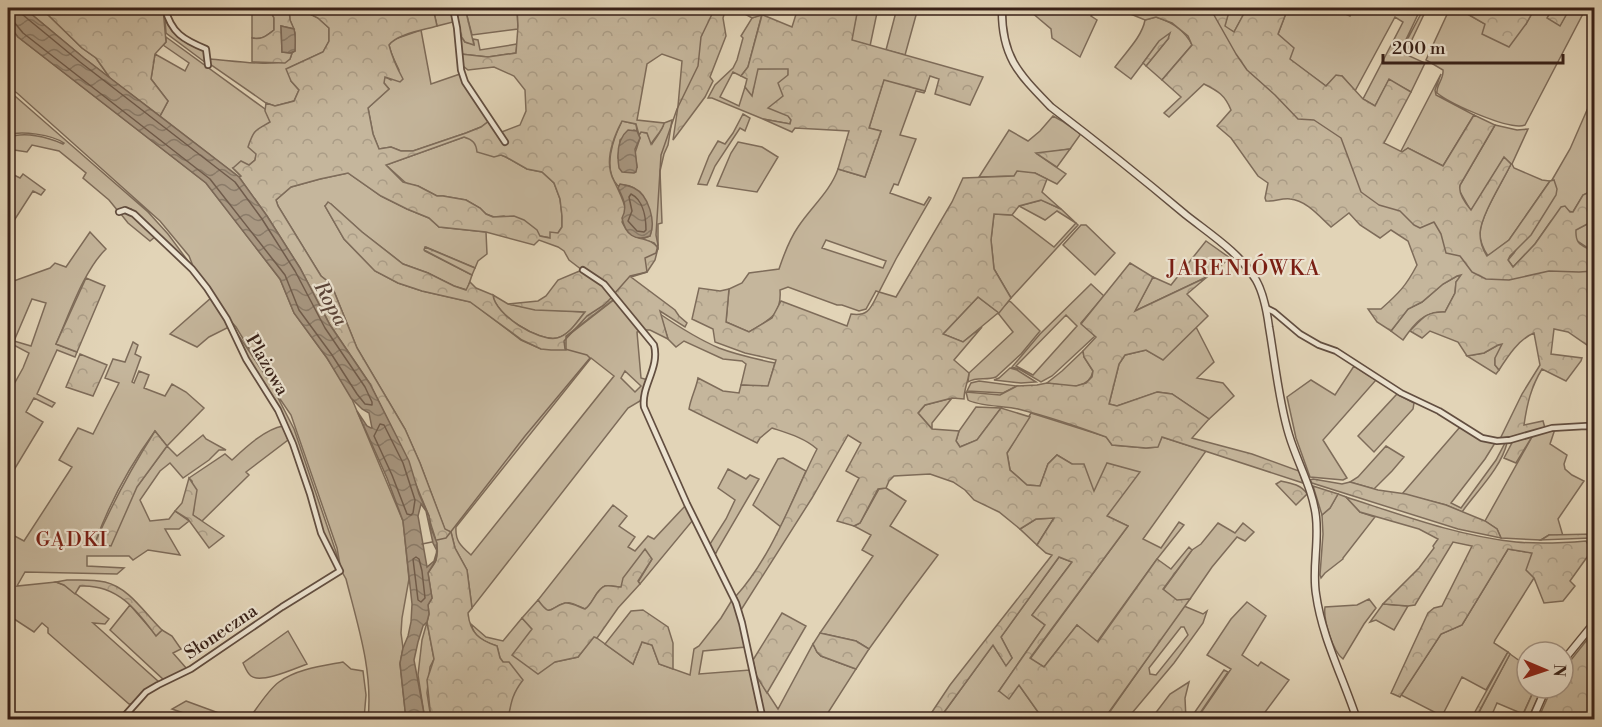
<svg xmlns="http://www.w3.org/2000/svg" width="1602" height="727" font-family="'Libre Bodoni',serif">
<defs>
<pattern id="forest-crowns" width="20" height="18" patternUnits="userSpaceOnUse" patternTransform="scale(1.5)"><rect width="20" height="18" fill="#c5b69c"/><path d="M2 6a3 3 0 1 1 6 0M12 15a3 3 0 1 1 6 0" fill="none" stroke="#aa9c86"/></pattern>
<pattern id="water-waves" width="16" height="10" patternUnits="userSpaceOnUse" patternTransform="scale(1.5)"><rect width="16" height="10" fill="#a89781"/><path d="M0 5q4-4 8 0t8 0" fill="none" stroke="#8a7b69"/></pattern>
</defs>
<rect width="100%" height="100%" fill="#e2d4b7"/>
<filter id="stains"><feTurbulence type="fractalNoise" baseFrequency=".00333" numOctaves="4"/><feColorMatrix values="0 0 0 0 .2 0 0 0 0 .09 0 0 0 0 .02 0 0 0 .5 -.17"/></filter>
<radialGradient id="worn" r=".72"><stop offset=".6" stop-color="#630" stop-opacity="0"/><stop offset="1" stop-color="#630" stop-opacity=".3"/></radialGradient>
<path fill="#c5b69c" stroke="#7e6c5a" stroke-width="1.5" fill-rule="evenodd" d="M24,8H41L82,48L96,58L110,78L84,58Z
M252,8H260L265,12L272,14L274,18V30C266,36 262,40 252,38Z
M289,8H309L310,14L318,18L329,28V41L323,52L291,67V81L299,90L294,101L275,106L266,103L210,64V59C228,60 277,68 290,59L292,53L295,51V33L290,20Z
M433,8H450L453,22L437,26Z
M465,8H517L518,29L472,35Z
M858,8H878L870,46L851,40Z
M897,8H918L905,55L886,50Z
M1034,8H1096L1091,16L1097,20L1080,57L1052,38L1051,29L1031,12Z
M1230,8H1247L1234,32L1224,27Z
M1288,8H1332L1350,16L1354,8L1368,13L1371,8H1421L1402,48L1407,55L1425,63L1411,92L1389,80L1375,106L1363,99L1403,22L1395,17L1355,91L1342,76H1336L1326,86L1289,59L1278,34Z
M1424,8H1427L1407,50L1405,47V44Z
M1450,8H1457L1485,24H1526L1535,8H1553L1548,18L1560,25L1570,8H1586L1525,125C1510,131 1451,104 1437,93C1436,85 1444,79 1443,70L1426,60Z
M762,14L748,67L741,76L733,72L720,97L739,106L745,87L752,95L757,69L789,68C788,88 778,101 791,120L790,124L763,119L712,98H708L715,85L733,68L737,60L743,38L741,36L752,18Z
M1156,17C1172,22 1185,30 1192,45L1162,80L1146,66L1168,39L1159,42L1131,79L1115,67C1125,53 1142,37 1145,20Z
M165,19C172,34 188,46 205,51L206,63L166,33Z
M8,24L18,37L206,183L280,279L294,313L327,358L349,392L403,521L409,579L402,618L401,633L403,648L400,664L406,719H368C373,671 358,626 346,579L341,570L337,548L291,415L274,390L294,429L336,552L339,566L322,533L291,437L247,357L231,324L267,378L236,327L227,317L193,266L189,256L160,221L17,93L8,87Z
M421,30L431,84L460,74L464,84L489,121L481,127L466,133L413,151H401L391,147L379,149L373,134L368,108L389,89L384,83V76L391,80L399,70C395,61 391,55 389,45L392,40Z
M461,36L465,42L474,44L473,39L478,40L480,50L517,44L516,53L488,57L461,54Z
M166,37L265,109L271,123L262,127L255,160L249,165L233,168L242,177H239L160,116L168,101L151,79L155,54L185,71L189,63L163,45L166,42Z
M1441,74L1435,90L1436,95L1474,115L1443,166L1408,148L1402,152L1401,151Z
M884,79L925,91L924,93L916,91L900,135L916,139L898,185L894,184L890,193L924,205L929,197L931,198L896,259L879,292L876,291L866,309L859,311L842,305H837L788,287L780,290C782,315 769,320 749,332L726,322L729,289L742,283L749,273L779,269C784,254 789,240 798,227C811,207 830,192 838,169L865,177L881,131L869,128ZM826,240L886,261L883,268L822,248Z
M8,90L148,212L168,234L188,261L170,246L136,213L131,209L124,208L118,211L109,200L83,178L86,173L59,151L32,145L27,152L8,149V138C23,131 48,137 63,144L64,143C52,135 21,130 8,135Z
M1594,94V190L1583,195L1573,212L1568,211L1551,221L1535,244L1513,267L1508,260L1514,253L1554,181L1552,180L1570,149Z
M743,114L750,118L745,131L740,128L715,166L707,185L698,184L709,156L718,141L725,144L733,133Z
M1053,116L1062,121L1079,133L1080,135L1070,149L1037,154L1066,174L1057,184L1035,173L1014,176L979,177L1009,130L1028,141L1040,131Z
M672,120L668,145L664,154L660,171L662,223L658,224V248L654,243L642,239L650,236C657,218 641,178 618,186C602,169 613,139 622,121L636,124L637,131L634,130L620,140L618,158L637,167L635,153L640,138L639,135L641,132L647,133L652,144C656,137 663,130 664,123Z
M1495,125L1517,130L1528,129L1512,164L1514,168L1542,180L1550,181L1509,240L1488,256C1484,250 1480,241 1480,234C1480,216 1503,181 1511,164L1504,158L1471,211L1459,190L1460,185Z
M464,137L472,139L476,145L506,157L527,169L542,172L554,183L560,199L562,216V227L558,233L551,238L540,236L504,216L494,217L486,214L480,208L466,200L443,196H437L418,186L407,184L386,165Z
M738,142L762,147L778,157L757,192L717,186L731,153Z
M8,172L20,178L23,174L45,190L41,195L33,191L8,230V199L9,197L8,195Z
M348,173L381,196L407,209L429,218L439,227L486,232L487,254L478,261L475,268L426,247L425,251L472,275L467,290L454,286L428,273L403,264L362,232L331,204L325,206L344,239L375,271L398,283L422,291L471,302L521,340L541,349L566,337L615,299L641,331L637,332L641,378L648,380L640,401L628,408L472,608L467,570L455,548L451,532L445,530L420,463L405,429L357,348L331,284L321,276L278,206L276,200L291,187L320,179ZM591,358L614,376L471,555C461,546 455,541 456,527ZM625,371L641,386L635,392L621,378Z
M1042,200L1061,209L1078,225L1011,298L994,269L991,240L994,214L1012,215L1054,247L1076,223L1057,211L1045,220L1019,206Z
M128,211L163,244L155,237L150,241L128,223L120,213Z
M1589,223H1594V252L1576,240L1575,230Z
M1081,225H1086L1115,253L1095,275L1063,245Z
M90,232L106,249C84,270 69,315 56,344L77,352L75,357L57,350L37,394L55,403L52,407L34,398L26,412L43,422L14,470L8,466V395L23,368L29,353L8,342V283L50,268L55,263L66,267ZM32,299L46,303L31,346L14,341Z
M1206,241L1230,258L1207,277L1135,311L1153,277L1171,285Z
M1462,275L1456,282L1455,293L1445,312C1424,311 1414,324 1403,340L1391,331L1408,309L1422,302L1443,284L1457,276Z
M1091,284L1104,296L1081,323L1095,336L1052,376L1041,382L1019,369L1012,367L1040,334ZM1066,315L1077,326L1033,375L1016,366Z
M493,295L508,304L535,309L585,312C577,321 570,335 557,338C539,342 495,315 493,295Z
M978,297L998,312L1009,301L1011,302L1040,331L1021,354L996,377C986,381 977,376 968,382L969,373L1013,332L998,313L963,342L943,334Z
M211,298L229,327L209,337L197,347L170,334Z
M660,314C679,327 698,339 719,348C737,355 756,359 775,363L768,387L741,385L746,364L742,361L723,359L684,341L676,347L668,339Z
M1196,327L1214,362L1197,378L1223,383L1234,396L1209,419L1172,394L1158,392L1117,406L1109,404L1119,364L1125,355L1146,350L1163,359Z
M133,342L138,345L135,354L141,357L132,382L134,383L139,371L149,375L144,388L165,396L172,384L186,392L204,408L167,446L177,456L203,435L206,439L226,450H219L209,460L183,478L170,463L160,471L140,500L150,521L169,519L175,511L189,521L179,529H165L180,555L148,550L133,560L129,556H87V566L124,568L117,574L25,572L17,586L56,582L64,585L109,619L105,624L93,623L159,682L132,704H129L48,633V628L42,623L34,632L8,615V541L11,534L24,541L72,467L59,460L78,428L93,434L119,383L105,378L113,359L125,362ZM155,431L167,446L95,543C109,504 131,464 155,431Z
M1503,344L1495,359V365L1499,370L1496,374L1467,356L1484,353L1498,345Z
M1083,351L1084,357L1093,371C1089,393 1062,385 1047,383L1062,371Z
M1354,366L1376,380L1323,440L1347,478L1343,480L1310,477L1296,438L1287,397L1311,380L1335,395Z
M1010,368L1017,370L1036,382L1021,383L994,380L999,378Z
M979,381L1017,386L1003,393L967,391L971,383Z
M1397,394L1414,403L1413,409L1374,452L1358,436Z
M952,398L932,423V429L918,413L925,405Z
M976,407L1001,408L977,440L960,447L956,441L959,431Z
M1031,413L1107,437L1112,445L1146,448L1157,447L1162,437L1206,451L1143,539L1161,548L1179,522L1184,525L1157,559L1097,642L1077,625L1044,667L1030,659L1128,526L1107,516L1094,492L1072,464L1057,455L1048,464L1040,486L1027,485L1010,470L1007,453Z
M283,426L288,440L246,472L249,475L202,521L193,515L194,506L192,481L189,478L225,454L232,460C245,448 265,429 283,426Z
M1460,427L1482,440L1495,443L1485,459L1451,503L1461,508L1496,460L1505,443H1507C1501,468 1477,491 1462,512L1446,505L1402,494Z
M1555,429L1550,444L1567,455L1564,464L1565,469L1572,475L1584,481L1558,519L1563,536L1549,535L1541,540L1501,538L1497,529L1485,521L1533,435Z
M1386,446L1404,457L1392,471L1374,489L1350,482L1358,477Z
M783,458L806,471L781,527L753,505L778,459Z
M728,469L746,479L750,475L759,479L718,549L716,553L713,552L710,544L726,519L735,500L718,488Z
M886,488L906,501L890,526L938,555L905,599L869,649L856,641L820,633L873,556L862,550L871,535L854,526L860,523L879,489Z
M1338,494L1346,497L1360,512L1375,517L1343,558V559L1325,573L1321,578L1320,575L1323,534L1322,515L1330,508Z
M613,505L627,516L619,526L635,537L628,547L635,551L648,536L654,539L686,505L693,520L640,584L638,582L652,559L621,587C617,587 610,585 605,586C596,589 593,604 585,609C580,607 575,604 570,603C561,601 554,611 545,611L538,600Z
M1054,518L1037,545L1020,529L1036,519Z
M1218,523L1235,533L1243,523L1254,532L1245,541L1237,537L1212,567L1190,599L1177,601L1163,590L1192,550L1201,544Z
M1508,549L1533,553L1534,578L1495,640L1494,643L1508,652L1486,690L1462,677L1442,716L1401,695L1441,634L1462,625Z
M1059,557L1072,562L1032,615L1045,625L999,691L1019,685L1043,719L926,720L928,718L942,715L993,645L1006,665L1012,658L1001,637Z
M1369,599L1376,608L1364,624L1343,659C1333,652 1323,619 1325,607L1357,605Z
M732,600L736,607L746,647L703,651L699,674L750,670L760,719H508L511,699L515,690L503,662L500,658L497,646C484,642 474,637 471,624L486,637L503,641L522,618L532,629L555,662L578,657L594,636L633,664L642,642L652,645L659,664L690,675L694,649L699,646L721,618Z
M1247,602L1266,616L1242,655L1258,666L1261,662L1289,680L1260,719L1196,720L1231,669L1207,655L1231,619Z
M1383,604L1408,606L1394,630L1376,620L1370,622Z
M130,605L156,635L162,630L172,636L181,649L173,653L187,669L164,680L110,630Z
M1184,606L1203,614L1207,611L1203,623L1174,663L1127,719L1104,720ZM1181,627H1184L1188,635L1156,675L1150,674L1149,668Z
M427,622L434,659L430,667L427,693L431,719L425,720L418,675L422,640Z
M288,631L307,664C296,668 261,684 251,676C247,673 245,667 243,663Z
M813,644L817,652L821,656L856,669L824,719H765L756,675L778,709Z
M1510,654L1527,666V688H1535L1523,714L1497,703L1490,719L1475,720Z
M343,662L351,669L363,671L366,695L364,719H249C257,708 268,690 279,682C297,669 322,666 343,662Z
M186,701L235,719H187L189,715L172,709Z"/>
<path fill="url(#forest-crowns)" stroke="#7e6c5a" stroke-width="1.5" fill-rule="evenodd" d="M41,8H163L166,42L155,54L151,79L168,101L160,116L110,78L96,58L82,48Z
M260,8H289L290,20L294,29L281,26L282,52L292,53L290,59L285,63L252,62V38C262,40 266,36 274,30V18L272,14L265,12Z
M309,8H433L437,26C424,30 397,34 389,45C392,57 397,68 403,79L400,82L385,77L384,83L389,89L368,108L373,134L379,149L391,147L401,151H413L466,133L481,127L489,121L499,133L520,125L526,111L525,90L514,76L494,67L468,70L463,66L461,54L488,57L516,53L518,26L517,8H726L723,18L726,36L710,77L713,81L705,97L673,140L678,106L682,61L662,54L647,64L637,120L664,123C663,130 655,137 651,144L647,133L641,132L639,135L636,124L622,121C613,138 604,163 614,181C618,189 622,197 625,207L626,212L622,222C633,245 648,234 658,248L655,260L647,272L631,277L675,310L679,316L687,323L685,327L660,311L668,339L650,330H643L617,299L613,300L566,336V350H551L541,349L522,340L470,302L422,291L398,283L375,271L344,239L325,206L328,202L331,204L362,232L403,264L428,273L454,286L466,290L470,282L476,288L493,295C495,315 539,342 557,338C569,335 578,321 585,312L535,310L508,304L538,301L546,296L558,280L582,270L569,260L564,251L558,247L539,240L534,245L486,232L439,227L429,218L407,209L381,196L348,173L320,179L291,187L276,200L278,206L321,276L331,284L357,348L405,429L420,463L445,529L451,532L455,548L467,570L472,608L468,613C470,633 479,640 497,646L500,658L503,662H509L523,680C512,694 511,703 508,719H431L427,680L434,659L427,622L429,614L428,605L432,598L428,573C430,569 435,564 436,560C441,545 431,530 429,516L395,434L370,384L330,325L300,268L267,216L239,177L241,176L233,168L241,161L249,165L255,160L256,154L248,147C254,129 255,131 270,122L265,111L266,103L275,106L294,101L299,90L291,81L286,69L323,52L329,41V28L318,18L310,14ZM464,137C473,140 476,143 477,152L494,157L501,155L506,157L527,169L542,172L554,183L560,199L562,216V227L558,233L550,232V238L540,236L537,230L524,220L514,216L493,217L486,214L480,208L466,200L443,196H437L418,186L403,182L386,165Z
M456,8H465L474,45L465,42L461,36Z
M734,8H767L763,15L792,27L798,8H858L852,40L983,77L970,105L935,94L939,79L930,76L925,91L884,80L869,128L881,131L865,177L838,169L849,131L795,128L792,132L763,119L790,124L791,120L788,116L768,108L783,96L778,83L788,75V69H758L752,96L745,87L747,79L741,76L748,67L762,15L752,18Z
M1116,8H1230L1225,26L1234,32L1247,8H1288L1278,34L1294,48L1290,59L1326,86L1336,75L1342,76L1363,99L1375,106L1389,79L1411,92L1384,143L1402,152L1408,148L1443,166L1474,115L1495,125L1460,185C1458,194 1465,203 1471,210L1504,157L1511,164C1503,181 1481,215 1480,233C1480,241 1483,250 1487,256L1509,240L1550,181L1554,180L1557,189L1556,195L1531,235L1510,256L1508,260L1513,267L1535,244L1561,207L1565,206L1570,212H1573L1583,195L1594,190V223H1589L1576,230C1575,246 1583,245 1594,252V349L1590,347L1568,332L1554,329L1551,354L1582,358L1581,361L1566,381L1542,369C1531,387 1527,404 1524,425L1543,421L1545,428L1511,437L1500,439L1522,394L1540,365L1534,333C1519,339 1508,356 1499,370L1495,365V358L1502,344L1498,345L1484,353L1467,356L1458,342L1430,331L1422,338L1410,331C1422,319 1426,311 1445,312L1455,293L1456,282L1461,275L1457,276L1443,284L1422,302L1408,309L1391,331L1377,322L1368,309H1381C1399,293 1406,286 1417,265L1408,241L1391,230L1380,238L1360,225L1349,213L1331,227C1320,217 1306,200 1290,199C1282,198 1273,202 1266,201L1265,198L1268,183L1258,176L1231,138L1217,126L1231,110C1225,95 1218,91 1204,84L1169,117L1164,113L1181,97L1162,80L1192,45L1188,36L1172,23L1156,17L1145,20Z
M1457,8H1535L1526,24L1509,47L1482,34L1485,24Z
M1553,8H1570L1560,26L1547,18Z
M1170,33L1168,39L1146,66L1143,63L1159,41Z
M1070,149L1057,167L1036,153Z
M1017,171L1035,173L1047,179L1042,192L1061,209L1041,200L1019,206L1012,215L994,214L991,240L994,269L1011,298L999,313L978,297L943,334L963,342L982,327L954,360L969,373C968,382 964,389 964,399L952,398L925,405L918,413L932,429L959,431L956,441L960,447L977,440L1001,408L1030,417L1007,453L1010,470L1027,485L1040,486L1048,464L1057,455L1072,464H1084L1094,491L1107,463L1140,472L1107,516L1128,526L1030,658L1044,667L1077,625L1098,642L1157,559L1171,569L1189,547L1192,550L1163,589L1177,600L1190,599L1104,719H1043L1019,685L1009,699L999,691L1045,625L1032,615L1072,562L1059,557L1001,637L1012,658L1006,666L993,645L942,715L928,718L950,685L1052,555L1046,553L1037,545L1054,518L1036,519L1020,529L999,512L974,500L965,490L953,482L930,474L894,476L889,481L886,488L878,489L860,523L854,526L837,521L859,478L846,471L861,443L848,435L812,498L741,610L736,596C773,555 792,498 817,449C805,438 787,433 772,428L760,438L757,443L689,409C691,397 696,389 698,378L723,391L739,393L741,385L768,386L776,360L745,353L715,342L713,329L692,319L699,288L720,291L729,289L726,322L749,332L772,318L781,301L847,326L851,314C870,317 871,306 879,292L896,297L952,202L963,178L1014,176Z
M425,247L475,268L472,275L424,250Z
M1130,263L1153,277L1135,311L1207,277L1187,294L1208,316L1163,360L1146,350L1125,355L1119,364L1109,404L1117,406L1157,392L1172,394L1209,419L1192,438L1252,454L1299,471L1303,483L1162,437L1158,447L1146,448L1112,445L1106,437C1079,427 1046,416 1018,409C1006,406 977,406 968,400L966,392L1000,395L1017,386L1037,385L1047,383L1076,386L1086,383L1092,377L1093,371L1084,357L1083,351L1096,337L1081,324Z
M86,278L105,286L77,352L56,344Z
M80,354L107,365L93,396L66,387Z
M155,431L167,446L137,487L111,546L95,543C112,504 132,467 155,431Z
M1533,435L1516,463L1504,458L1513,441Z
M189,478L197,490L193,515L224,536L209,548L188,519L175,511L182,503Z
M1313,479L1342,484L1350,482L1378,490L1406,494L1446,505L1485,521L1497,529L1501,538L1458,529L1312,483L1310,480Z
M1281,481C1291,483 1302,485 1307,494L1296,505L1276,484Z
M1313,486L1338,494L1330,508L1322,515Z
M1346,497C1402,515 1458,536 1516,542C1539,544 1563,543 1586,541L1593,552L1590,553L1570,581L1575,586L1563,601L1544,603L1534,578L1526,570L1532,553L1508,549L1462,625L1441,634L1400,697L1391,693L1428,613L1434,608L1442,606L1472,546L1453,542L1415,605L1408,606L1383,604L1419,568L1434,548L1433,546L1438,539L1419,529L1360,512Z
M1594,534V538H1591L1541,540L1549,535Z
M645,549L652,559L638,581L640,584L618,608L597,638L594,637L578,657L555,662L538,674L512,655L532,629L522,618L538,600C552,619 549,607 565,603C571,602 579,607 585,609C593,604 596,589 605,586C610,585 617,587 621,587L623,578Z
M67,580C79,580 93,579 105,582C130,588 145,614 162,630L156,636C136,609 117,584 80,586L75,594L64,585L56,582Z
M643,610L668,627L673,643V669L659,664L652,645L642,642L633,664L605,644L631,611Z
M782,613L806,626L767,693L756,675L753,660Z
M1594,631V719H1538L1552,688H1563V670Z
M820,633L856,641L869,649L856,669L821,656L817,652L813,644Z
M1508,652L1510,654L1475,719H1471Z
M1224,670L1228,672L1196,719H1190Z
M1189,682L1185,698L1186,719H1151L1170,694Z
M1535,688H1542L1528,719H1521Z"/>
<path fill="url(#water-waves)" stroke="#7b6857" stroke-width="1.5" fill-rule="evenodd" d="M8,8H24L84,58L239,177L267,216L300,268L330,325L370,384L409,461L419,494L429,516L431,528L437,543L436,560L428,573L432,598L428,605L429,614L427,622L423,626L418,642L414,660L425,719H406L400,663L403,648L408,636L411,622L412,604L403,521L387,478L357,411L367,426L371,428H372L369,413L362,409L351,398L327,358L294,313L280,279L206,183L18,37L8,24ZM421,504L426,511L433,543L437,551L434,561L427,567L418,516Z
M281,26L294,29C296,36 295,44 295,51L290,53L282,52Z
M628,130L637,131L640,138L635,149L637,167L636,172L634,173L622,172L619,168C617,155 617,139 628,130Z
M620,184C625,185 630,186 634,188C649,195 656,222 650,236C635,242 625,234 622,218C628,207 623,198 618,188Z"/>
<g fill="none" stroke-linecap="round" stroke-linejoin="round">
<path stroke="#705c4c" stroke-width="1.5" d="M8,21L14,22L23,33L210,179L285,275L299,310L332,355L357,394L365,404L372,405V402L365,387L325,328L295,271L262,219L235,182L80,62L23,15L21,8
M631,194C643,200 646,217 646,230L644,232L637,231L628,221L632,211L629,197Z
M380,424L384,425L403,463L415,500L413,513L411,515L407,514L392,475L374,436Z
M416,557L419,559L422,571L425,598L421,602L418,600L413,559Z"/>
<path stroke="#7b6857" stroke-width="1.5" d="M1210,8L1236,54L1247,70L1275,95L1298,119L1314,120L1341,138L1361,192L1379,205L1400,211L1414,225L1420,228L1434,222L1441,234L1446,253L1460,256L1472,272L1486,279L1509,280L1549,271L1579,272L1594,271
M615,293L630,276L647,272L645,258L656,253L658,245L656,235L661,155L677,109L698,66L701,37L715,8
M437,540L446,538L525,436L590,358L587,355L565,349L564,341L587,316L604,305L612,297
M422,544L432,542"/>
<g stroke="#624e40" stroke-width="8">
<path id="minor" d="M165,8C171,33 184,40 206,49L208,65
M453,8L457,28L461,70L465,82L505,142
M119,212L125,210L134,214L192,269L207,288L227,319L246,359L278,410L293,444L310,494L321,533L340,571L282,607L191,669L158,685L146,692L121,720
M583,270L604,284L654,345C660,368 641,386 644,407L687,504L736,603L742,623L763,720
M1266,308L1274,312L1300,334L1319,345L1336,351L1401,393L1439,411L1482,438L1497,441L1510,440L1552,428L1586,426L1594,427"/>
</g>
<g stroke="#624e40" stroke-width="9">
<path id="tertiary" d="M1002,8C1001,57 1019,74 1051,107C1097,142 1142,178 1186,215C1210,234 1240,253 1256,280C1264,294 1267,312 1269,327C1275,362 1279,403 1289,435C1297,462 1313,489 1316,517C1319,543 1312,569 1316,594C1322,638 1343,677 1357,720
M1563,661L1594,623
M1532,720L1546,688"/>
</g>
<use href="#minor" stroke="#ece3d0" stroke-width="4.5"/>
<use href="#tertiary" stroke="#ece3d0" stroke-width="6"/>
</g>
<g text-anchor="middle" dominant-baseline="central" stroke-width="4.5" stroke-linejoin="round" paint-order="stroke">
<g font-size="18" fill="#382118" stroke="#ece3d0">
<text transform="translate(267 365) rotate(60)">Plażowa</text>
<text transform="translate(221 632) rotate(-34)">Słoneczna</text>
</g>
<g font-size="20" font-style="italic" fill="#5a4438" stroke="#ece3d0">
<text transform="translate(330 304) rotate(61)">Ropa</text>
</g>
<g font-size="20" letter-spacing="1.5" fill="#7a1f14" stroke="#ece3d0">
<text x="72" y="540">GĄDKI</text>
</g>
<g font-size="21" letter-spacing="1.5" fill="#7a1f14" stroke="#ece3d0">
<text x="1244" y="269">JARENIÓWKA</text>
</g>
</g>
<rect width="1602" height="727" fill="none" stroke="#e2d4b7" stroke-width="30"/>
<rect x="9" y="9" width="1584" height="709" fill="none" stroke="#382118" stroke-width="3"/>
<rect x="15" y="15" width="1572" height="697" fill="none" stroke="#382118" stroke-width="1.5"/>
<g transform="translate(1545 670) rotate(92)"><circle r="28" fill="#ece3d0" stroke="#a49586" stroke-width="1.5"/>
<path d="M0-4.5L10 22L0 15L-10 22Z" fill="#8f2418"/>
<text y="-9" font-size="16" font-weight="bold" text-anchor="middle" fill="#382118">N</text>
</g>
<path d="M1383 54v9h180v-9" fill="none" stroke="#382118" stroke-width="3"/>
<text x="1392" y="54" font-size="18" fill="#382118" stroke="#ece3d0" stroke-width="4.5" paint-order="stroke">200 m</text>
<rect width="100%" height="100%" filter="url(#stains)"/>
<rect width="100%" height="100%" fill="url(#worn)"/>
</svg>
